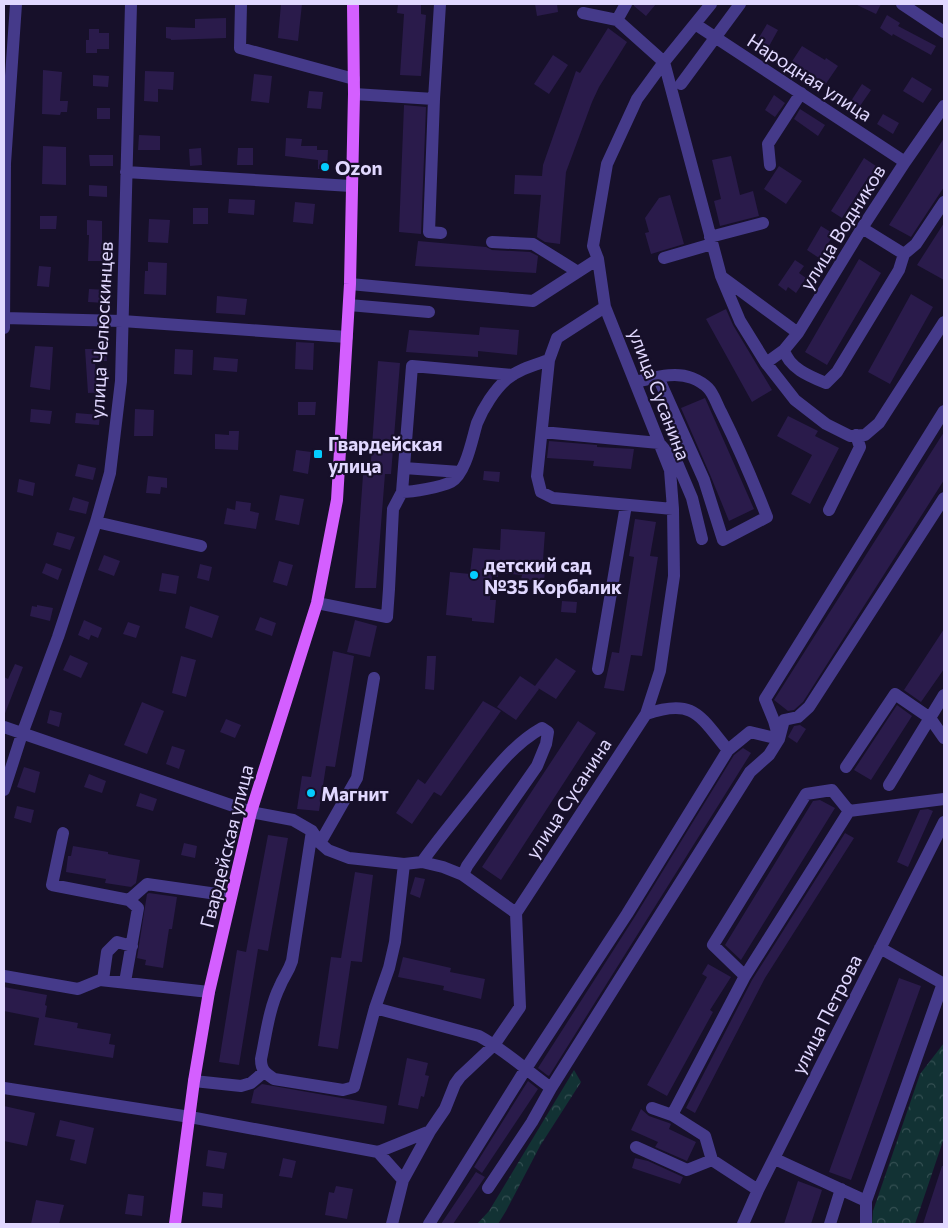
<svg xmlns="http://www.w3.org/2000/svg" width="948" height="1228" font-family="Commissioner,sans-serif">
<defs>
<pattern id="forest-crowns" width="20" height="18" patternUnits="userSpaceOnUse" patternTransform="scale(1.25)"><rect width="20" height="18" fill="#123234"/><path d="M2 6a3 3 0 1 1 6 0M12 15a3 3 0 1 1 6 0" fill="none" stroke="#344f52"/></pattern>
</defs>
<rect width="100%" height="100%" fill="#17102a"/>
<path fill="url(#forest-crowns)" d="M944,1043V1138L915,1224H872L873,1211L920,1074Z
M574,1070L581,1082L540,1146L506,1211L498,1224H477L489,1211Z"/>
<path fill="#2a1b4b" d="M281,4H302L298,41L278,38Z
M398,4H421V14L426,15L421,76L400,75L404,14L397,13Z
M535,4H557L558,12L537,16Z
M634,4H656L646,16L634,6Z
M855,4H881L876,14Z
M887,15L900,23L898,26L936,46L931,55L893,34L892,36L880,28Z
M226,18V38L171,40V39L166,38V27L195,28V19Z
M767,24L778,30L768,48L757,41Z
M608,28L627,42L599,87L592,102L566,172L560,244L545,242L537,237L541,195L514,194L515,175L542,176L543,165L576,71L580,73Z
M89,29H99V33H109V49H97V53H86V40H89Z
M802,46L825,60L826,58L838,66L825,85L814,76L791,63Z
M553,55L568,65L549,94L534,84Z
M43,70L62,72L60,101H68L67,112H61L60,115L42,114Z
M145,71L174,72L173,90L158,89V102L144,101Z
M254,74L272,76L269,103L251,101Z
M93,75L109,76L108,87L93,86Z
M912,77L932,89L923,103L903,91Z
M862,84L871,90L860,106L851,101Z
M309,91L323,92L321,109L307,108Z
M774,95L785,103L775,117L765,110Z
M404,105L426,107L421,234L399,232Z
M97,108H110V119H97Z
M800,109L825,125L818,136L794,119Z
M883,114L899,123L893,134L877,124Z
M139,135L160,136V150H138Z
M286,138L302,139L301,146H317V150H328L327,169H318V160L285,156Z
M944,138V187L911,237L889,225Z
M43,146L66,147V185L42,184Z
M201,148L202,165L190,166L189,149Z
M238,148H253V165H237Z
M89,155H113V166H90Z
M731,156L740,195L753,191L759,216L720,226L714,201L721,199L712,160Z
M864,158L879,168L873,179L869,176L842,218L831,211Z
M779,166L802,181L786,204L764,189Z
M89,185L107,186V197L89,196Z
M670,195L684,244L651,254L645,233L649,232L645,218L659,198Z
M229,199L255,200L254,215L228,213Z
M295,202L315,204L313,224L293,222Z
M193,208H208V224H193Z
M40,216H57L56,229H40Z
M149,219L170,220L168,243L148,242Z
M87,220L102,221V247H105V261H88L89,235H87Z
M944,223V280L917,265Z
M821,226L834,234L819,258L807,250Z
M418,241L486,247L492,250L530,252L538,256L536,273L415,266Z
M859,259L881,273L827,365L805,352Z
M795,260L804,266L799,273L806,278L796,293L788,287L786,291L778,285Z
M148,262L167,263L166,295L144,294L145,271H148Z
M39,266L51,267L49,287L37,286Z
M89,289L106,290L105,303L88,302Z
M911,294L933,307L890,384L868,372Z
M217,296L247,299L245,315L216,313Z
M726,309L733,325L772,390L752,402L706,319Z
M480,327L519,330L517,355L478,351V357L406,352L409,330L479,335Z
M296,342L314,343L313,370L295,369Z
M35,346L53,347L50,390L30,387Z
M85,349H106L107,361H95L96,382L107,381V392L88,393Z
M175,349L193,350L192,375L174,374Z
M214,357L238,359L237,372L213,370Z
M378,361L400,363L391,474H385L376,588H355L363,475H370Z
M705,398L754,509L729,521L711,477L681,408Z
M298,402H316L315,415H298Z
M31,409L52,411L50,424L30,422Z
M135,409L154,410L153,436H134Z
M76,413L100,415L99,425L75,423Z
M788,416L818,431L815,436L839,448L810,504L791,494L812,455L777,436Z
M229,431H239L238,450L215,449V434L229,435Z
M944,432V480L803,702L794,710L788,711L774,700Z
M549,441L597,445V447L634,449L631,469L593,466L594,461L547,458Z
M296,450L311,452L308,474L293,471Z
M78,464L96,468L93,480L75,476Z
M484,471L500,472L499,482L483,480Z
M148,476L167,478V488L161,487L160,494L146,493Z
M19,479L35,483L33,496L17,492Z
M280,495L304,499L299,525L275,520Z
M73,497L89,502L86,514L69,510Z
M236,501L251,503L250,511L259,513L256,529L224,524L227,508L235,510Z
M635,519L656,522L650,556L658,557L642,656L631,655L624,691L604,688L612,652L619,653L634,557L629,556Z
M501,529L545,532L543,560H546L544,581L521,579L522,575L498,573V577L492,576L490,600H496L494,623L472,621V618L446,615L450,572L470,574L473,548L500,550Z
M57,532L75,537L70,550L53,545Z
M104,555L120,561L114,576L98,570Z
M279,561L293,565L287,586L273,582Z
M46,563L62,569L58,580L42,573Z
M200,564L212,567L209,581L197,578Z
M162,573L179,576L176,594L159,591Z
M562,601L577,602L576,613L561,612Z
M37,605L53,608L50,621L30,616L32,606L37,607Z
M190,606L219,616L212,638L185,628Z
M260,617L276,623L272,636L255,630Z
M84,620L102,628L98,638L91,635L89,640L78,635Z
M355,620L377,626L370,657L347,652Z
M128,622L140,626L136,638L123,634Z
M944,629V669L921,702L904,690Z
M333,651L354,656L335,767L326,766L319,811L297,809L302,776L311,777Z
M70,655L88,663L81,678L63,670Z
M181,656L196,660L186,697L172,693Z
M427,656H436L434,690L425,689Z
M556,658L576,671L556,699L538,688L539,689L516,720L497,707L520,676L535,686Z
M15,664L23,667L4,716V677L8,679Z
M483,701L501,711L441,796L434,792L412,824L396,813L418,779L425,784Z
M142,702L164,711L147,754L124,745Z
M897,705L912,716L871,780L854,770Z
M50,710L62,713L59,727L47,723Z
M226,719L241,725L235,738L220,732Z
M578,721L596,733L501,880L482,867Z
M800,725L806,729L797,743L788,737L794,726Z
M172,746L185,750L179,769L166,764Z
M743,748L751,753L549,1076L547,1075L538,1068L634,918L734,755Z
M24,767L40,772L35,793L17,787Z
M89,774L106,781L102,793L84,787Z
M140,793L157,799L153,811L136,806Z
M820,800L835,808L741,960L725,945L813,801Z
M17,806L34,810L31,823L14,818Z
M928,809L933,811L908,867L897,862L920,810Z
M845,833L854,838L765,978L695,1113L686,1108L752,980Z
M268,835L288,838L268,951L258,949L239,1065L219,1062L237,950L246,952Z
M184,843L197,846L195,858L181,855Z
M73,846L108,852V854L140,860L136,883L131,887L105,883L106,879L66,872L68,856H71Z
M355,872L373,875L362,962L351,961L338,1049L318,1046L331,957L341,958Z
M415,877L425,879L420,898L410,894Z
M149,893L177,897L172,929H169L163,968L145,965L146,960L137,958L147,894Z
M403,957L451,968L450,972L485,979L481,999L443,990L444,986L398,977Z
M708,964L731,977L710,1010L713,1012L667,1096L647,1085L707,977L702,974Z
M899,978L921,986L851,1180L829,1172Z
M4,987L47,995L45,1005L47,1006L45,1017L78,1023L77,1028L111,1034L109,1044L115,1045L113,1058L34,1045L39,1018L4,1011Z
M407,1058L428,1063L425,1075L429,1076L424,1097L421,1096L418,1109L398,1105Z
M528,1081L538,1089L482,1173L474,1167Z
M262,1084L387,1106L384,1124L251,1103L254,1090Z
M4,1106L35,1113L27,1146L4,1141Z
M641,1109L649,1116L669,1123L671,1124L669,1129L696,1142L687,1161L655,1147L658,1142L631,1130Z
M60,1120L94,1128L86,1164L70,1160L75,1140L56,1136Z
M208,1150L227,1153L224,1169L206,1166Z
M283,1158L296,1161L292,1178L279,1176Z
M635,1158L648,1161L683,1177L680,1184L632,1168Z
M942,1166H944V1224H923Z
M476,1172L485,1177L453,1224H441Z
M798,1181L822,1190L811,1224H784Z
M336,1186L353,1189L347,1219L325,1215L329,1192L334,1193Z
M203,1192L223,1194L222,1208L202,1206Z
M128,1194L144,1196L142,1216L125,1214Z
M36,1200L64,1205L59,1224H31Z"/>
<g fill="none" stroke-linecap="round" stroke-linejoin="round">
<path stroke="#453a8a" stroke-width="12" d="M241,4L240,48L354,79
M440,4L434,99L429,232L441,233
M902,4L944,32
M583,13L617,20L626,4
M617,20L664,62L721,276L740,321L766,363L795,400L826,424L850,436L865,435L879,423L944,322
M695,24L905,162
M681,84L740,4
M354,94L434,99
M770,165L768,144L801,93
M126,172L351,186
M862,228L904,254
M710,237L763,223
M492,242L533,244L578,272
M664,258L712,244
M722,277L798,333
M350,284L533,301L598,259
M349,305L429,312
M605,307L557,338L549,360L537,476L541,492L553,498L673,509
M4,318L122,321L347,337
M4,328L5,163L16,4
M784,350C789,368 809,376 826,383L837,372L899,270L904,254L916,244L944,202
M766,363L784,350L798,333L862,228L905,162L944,106
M635,382C654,378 674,371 692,378C697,380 704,384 708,388C714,394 717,405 721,412C738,446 753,481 767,517L723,540L704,480L658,377
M944,411L765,699L774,721L779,739L784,720L798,717L809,707L944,498
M542,432L659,443L678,465L692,498L702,539
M404,468L460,472
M402,492L412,366L513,375
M829,510L860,447L856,435
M96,522L201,546
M317,603L387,617L389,589L393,509L402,492C413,492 441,487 451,482C466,474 472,439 477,423C483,408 495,389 507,379C519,369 535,365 549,360
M598,669L626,505
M646,714C694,698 699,715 728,750
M4,727L251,812L293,820L312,831L320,843L328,850L349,858L404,864L422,862L443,867L463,875
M846,767L895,694L930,718L944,738
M889,785L944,695
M4,790L22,734L58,637L96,522L110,473L121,381L131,4
M312,831L292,961C288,973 284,976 280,986C269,1008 266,1035 261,1059C261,1070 265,1073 274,1079L343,1090L354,1087L375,1008
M63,833L52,885L129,900L138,908L125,982
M320,843L357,778L374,678
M422,862C436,842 452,823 467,804C490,776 510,746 542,728L548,732L546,744L537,766L467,866L463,875L516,913
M404,864L395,942L389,968L375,1008L479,1036C505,1050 527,1071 551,1088
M129,900L147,884L231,896
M516,913L646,714L660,671L674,576L673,509L670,470L605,307L598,259L593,246L607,164L637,99L664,62L711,4
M880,948L944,984
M4,976L78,989L100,980L209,992
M745,976L849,811L944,799
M103,980L107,952L117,942L132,946
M194,1081L241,1086L251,1083L264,1072
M4,1088L190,1117L378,1152L430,1131
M652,1108L672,1115L705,1136L712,1160L758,1190
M672,1115L745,976L713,945L806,794L832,790L849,811
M636,1147L687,1170L712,1160
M378,1152L403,1180
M775,1159L866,1201
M392,1224L403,1180L430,1131L445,1109L455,1084L460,1077L494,1045L520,1007L516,913
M429,1224L525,1070L627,914L728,750L750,732L779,739L769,755L750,772L551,1088L532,1122L488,1188
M743,1224L758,1190L944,822
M830,1224L841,1189
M866,1224V1201L943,983"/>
<path stroke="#d45fff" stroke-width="12" d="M175,1224L194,1081L209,992L251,812L317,603L337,500L350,284L354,94L353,4"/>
</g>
<g fill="#04ccff" stroke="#17102a" stroke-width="2">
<circle cx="325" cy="167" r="5"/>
<rect x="313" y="449" width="10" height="10" rx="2.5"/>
<circle cx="474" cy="575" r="5"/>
<circle cx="311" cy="793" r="5"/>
</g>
<g text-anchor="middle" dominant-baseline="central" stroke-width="4.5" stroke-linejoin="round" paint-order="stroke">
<g font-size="19" fill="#e1d8ff" stroke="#17102a">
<text transform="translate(810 77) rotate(33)">Народная улица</text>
<text transform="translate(842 227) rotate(-58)">улица Водников</text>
<text transform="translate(101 330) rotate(-87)">улица Челюскинцев</text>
<text transform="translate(660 394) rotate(69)">улица Сусанина</text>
<text transform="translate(568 798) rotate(-57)">улица Сусанина</text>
<text transform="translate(226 846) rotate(-76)">Гвардейская улица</text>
<text transform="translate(826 1014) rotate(-63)">улица Петрова</text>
</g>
<g font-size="19" font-weight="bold" fill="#e1d8ff" stroke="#17102a" text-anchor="start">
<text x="335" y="167">Ozon</text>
<text x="328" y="443">Гвардейская<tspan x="328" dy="22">улица</tspan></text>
<text x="484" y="564">детский сад<tspan x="484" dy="22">№35 Корбалик</tspan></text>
<text x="321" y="793">Магнит</text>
</g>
</g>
<rect width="948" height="1228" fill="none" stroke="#e1d8ff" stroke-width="10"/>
</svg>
